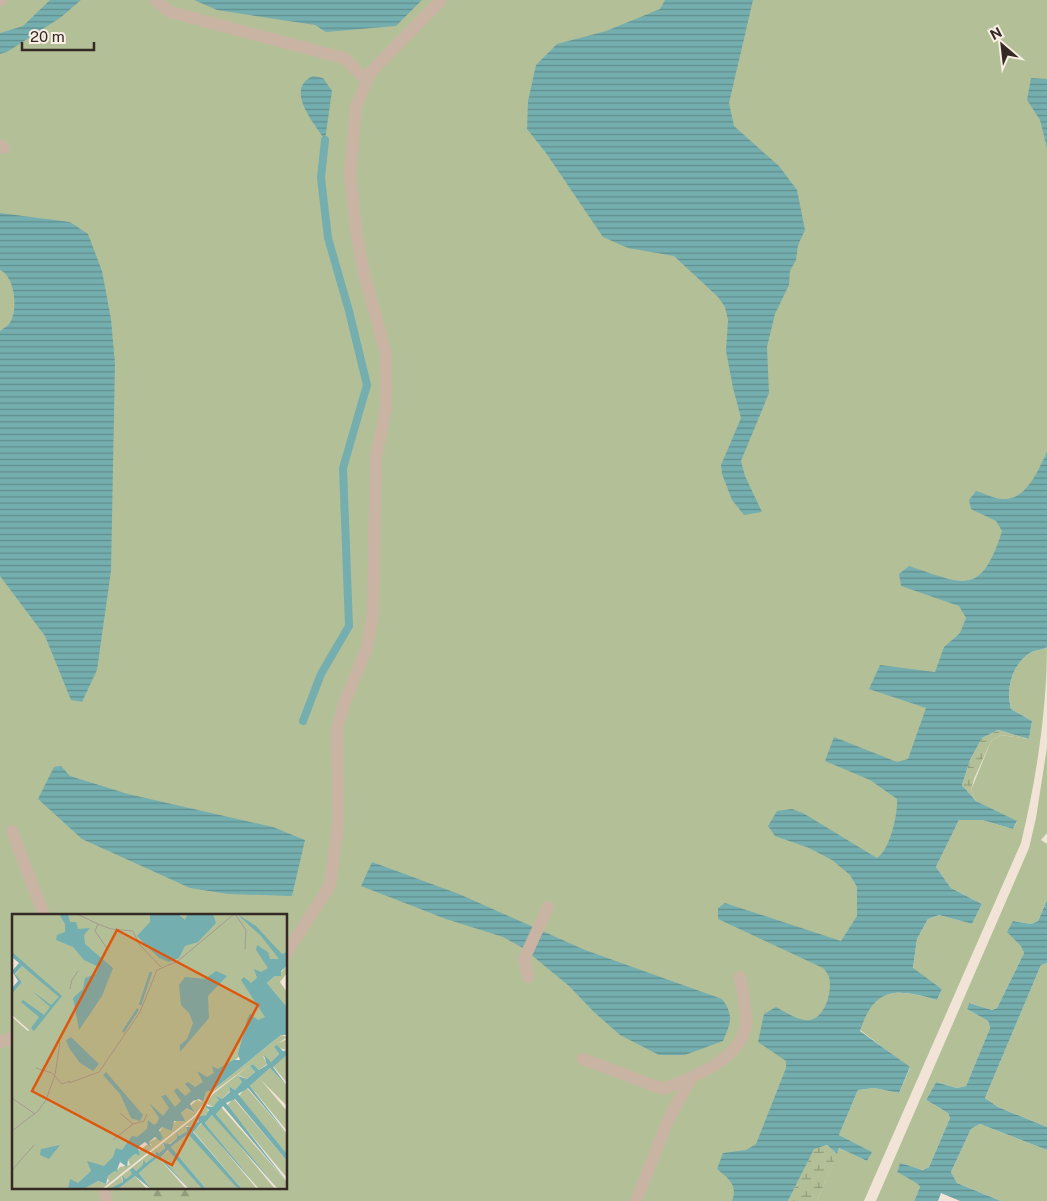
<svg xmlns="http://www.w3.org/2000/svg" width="1047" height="1201" font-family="'Public Sans',sans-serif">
<defs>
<pattern id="forest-firs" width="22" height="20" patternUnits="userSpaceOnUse" patternTransform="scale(1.25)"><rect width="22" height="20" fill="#b3c097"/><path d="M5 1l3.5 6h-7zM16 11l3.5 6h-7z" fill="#929c7b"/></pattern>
<pattern id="wetland-marsh" width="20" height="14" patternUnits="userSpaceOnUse" patternTransform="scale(1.25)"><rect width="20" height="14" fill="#b3c097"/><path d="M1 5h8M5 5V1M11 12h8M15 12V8" fill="none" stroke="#929c7b"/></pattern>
<pattern id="water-rules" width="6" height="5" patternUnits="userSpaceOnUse" patternTransform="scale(1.25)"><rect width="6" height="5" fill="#75aeaf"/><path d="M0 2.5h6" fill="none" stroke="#618e8e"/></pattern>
</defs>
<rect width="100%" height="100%" fill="#f1e4d7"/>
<path fill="#b3c097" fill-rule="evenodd" d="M0,0H1047V492L756,1201H0ZM14,915H286V1187H14Z
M1047,646C1047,710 1036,781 1021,843L864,1201H817L839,1148L867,1161L871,1152L839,1135L858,1090L874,1088L899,1093L910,1068L860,1030C862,1024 864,1014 868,1008C885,984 914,994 937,1000L942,989L913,969L917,939L928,919L939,915L972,924L982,904L951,888L936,867L959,820H982L1013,829L1017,822L976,801L971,790L991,741L1001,735L1029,739L1032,721L1011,709C1006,690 1011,668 1027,655C1031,651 1040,650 1046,648Z
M1047,747V833L1041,840L1047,844V900L1038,921L1031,924L1013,921L1024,953L997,1008L992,1010L969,1003L967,1009L988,1021L990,1028L966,1086L957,1088L936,1082L926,1100L948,1113L950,1118L929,1167L924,1170L900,1164L897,1172L919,1184L920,1187L914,1201H876L1029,848L1036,818Z
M1047,963V1127L998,1107L985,1098L1041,965Z
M980,1124L1047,1150V1201H1001L957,1183L951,1172L971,1129Z"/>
<path fill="url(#forest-firs)" d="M150,1187H189L195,1201H149Z"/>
<path fill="url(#wetland-marsh)" d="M998,730L1029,739L1001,735L991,741L974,779L971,790L976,801L962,785L970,760L982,738Z
M827,1145L837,1154L817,1201H788L814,1148Z"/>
<path fill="url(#water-rules)" d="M50,0H81L60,18L7,52L0,54V33L23,26Z
M194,0H422L396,26L326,32L315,25L217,10Z
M665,0H753L729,103L734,126L779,166L797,190L805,230L798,245L796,260L790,271L789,285L775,314L767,347L769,393L741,461L745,476L762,512L744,515L732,500L722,474L721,465L741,418L733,388L726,351L728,320L725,307L718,297L674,256L628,248L603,237L546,153L527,129L528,101L536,65L557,44L606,31L660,9Z
M313,76L323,78L332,91L325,140C314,123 284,89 313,76Z
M1031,78L1047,79V148L1040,120L1027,100Z
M0,213L70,222L88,234L102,271L111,319L115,364L111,571L97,670L82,702L71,700L45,636L0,576V331C3,329 7,326 9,324C19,311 15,276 0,270Z
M1047,452V646L1046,648C1040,650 1031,651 1027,655C1011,668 1006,690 1011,709L1032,721L1029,739L998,730L982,738L970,760L962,785L976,801L1017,821L1013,829L982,820H959L936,867L951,888L982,904L972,924L939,915L928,919L917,939L913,968L942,989L937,1000C897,989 875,985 860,1031L910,1067L899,1093L874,1088L858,1090L839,1135L872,1152L867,1161L839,1148L837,1154L827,1145L814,1149L788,1201H732C738,1185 729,1179 717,1169L723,1153L746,1150L756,1144L786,1068V1061L758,1042L764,1014L776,1007C785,1012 796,1019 805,1020C824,1023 833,992 829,977C828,974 825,970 823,968L718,919V908L725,903L841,941L857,916V887L850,875L832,860L809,848L775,836L768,826L777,811L792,809L803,813L877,858C890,850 898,814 897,799L870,780L825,761L834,737L897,762L908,759L926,708L869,689L880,665L935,672L944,647L960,633L966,618L959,606L901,586L899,574L909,566C963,584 981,598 1002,531L996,521L971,509L969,500L976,491C984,493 994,499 1003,499C1027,500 1038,470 1047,452Z
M61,766L70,776L128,794L273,827L305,840L292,896L228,894L190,888L82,839L38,799L54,767Z
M372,862L459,894L585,950L722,999C734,1015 731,1023 723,1041L685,1055H659L620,1035L594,1012L569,986L523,948L503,937L446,919L361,886Z
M1047,900V963L1041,965L985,1098L998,1107L1047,1127V1150L980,1124L971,1129L951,1172L957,1183L1001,1201H960L941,1193L938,1201H914L920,1187L918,1184L897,1172L900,1163L923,1170L929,1167L950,1118L948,1113L926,1100L936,1082L957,1088L966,1086L990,1028L988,1021L967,1009L969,1003L992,1010L997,1008L1024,953L1021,946L1007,932L1013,921L1031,924L1038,921Z"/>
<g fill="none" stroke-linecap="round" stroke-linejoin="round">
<path stroke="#75aeaf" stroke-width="8" d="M303,721L321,674L349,626L343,468L367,385L349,311L328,238L321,178L325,140"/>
<path stroke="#c9b3a3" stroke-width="12" d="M0,0H1
M155,0L170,12L344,58L367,81
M0,145L4,148
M12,831L44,915
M286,954L330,885L338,823L337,730L344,704L367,648L373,612L376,457L386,408V353L364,274L357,236L350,174L356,107L370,73L441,0
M528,977L524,959L548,907
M0,1042L14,1037
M583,1059L663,1089C693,1077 737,1062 746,1027C748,1016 742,989 740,977
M105,1187L106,1201
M636,1201L668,1120L691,1078"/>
</g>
<g transform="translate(12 914)">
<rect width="275" height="275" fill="#f1e4d7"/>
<path d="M0,0H275V42L240,74L261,101L228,142L67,275H0V107L14,120L17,116L0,101V80L10,68L3,61L10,52L34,71L0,41ZM275,52V59L268,68L275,78V93L255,69L263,62H269V58ZM269,121L275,123L200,179L182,202L90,275H72L86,267L94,270L97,267L95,263L103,257L107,259L105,256L108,253L118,251L116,246L123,240L128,242L125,238L136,230L140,232L137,228L145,224L150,213L161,216L159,211L170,203L169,199L175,194L182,199L179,191L185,186L191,188L194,178L201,176ZM275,125V136L262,133L267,140L259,148L251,142L255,150L247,156L241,150L238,152L243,158L235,165L226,161L230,168L223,176L217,172L218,177L210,185L202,181L207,186L205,190L201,193L195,190L196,199L189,204L185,203L187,207L179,213L174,212L175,217L167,222L164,220L165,224L157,230H151L153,234L147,239L143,236L144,241L134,249L130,247L132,251L124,257L118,256L121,260L114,265L109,263L111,268L103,274L93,275L183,203L201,180L263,131ZM275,141V169L261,152ZM258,154L275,172V192L249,166L275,197V217L238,172ZM234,173L275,220V240L227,182ZM221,184L275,247V264L215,192ZM209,193L275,268V275H266L215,214L204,200ZM200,201H202L263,275H247L193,209ZM189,210H191L245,275H230L181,217ZM176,220H179L226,275H194L159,233ZM157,236L190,275H177L149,243ZM146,243L174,275H139L127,259ZM123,262L135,275H106Z" fill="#b3c097"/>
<path d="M39,0L49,6L50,14L35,23L27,17L25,7L37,16L42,14ZM218,12H230L232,26L222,25ZM3,26L12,35L19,50L2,36ZM0,103L17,118L5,133L0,129ZM46,173L54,179L57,175L58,183L47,186L44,197L38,200L28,214L17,217L16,210L39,189ZM74,209L81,211L83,223L45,239L43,233L36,234L37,227L44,222ZM7,216L13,221L6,236L0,237V221Z" fill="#b3c097"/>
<path d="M47,0H56L58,8H64L66,15L78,14L72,21L73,30L101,54L90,82L67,116L61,84L71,75L73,64L84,60L87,53L72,46L61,33L44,26L45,21L53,18V10ZM138,0H166L173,6L175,1L171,0H201L204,9L186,28L173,32L167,44L157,48L147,44L125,22L138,8ZM225,0L244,12L270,40L275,38V52L269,57V62H263L255,69L275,93V121H269L201,176L194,178L191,188L187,185L181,187L178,190L183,199L175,194L169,199L173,207H162L160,217L150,213L147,216L151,224L148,227L143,223L137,228L139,233L133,228L126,233L128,242L123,240L116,246L115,253L108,248L105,256L107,259L103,257L96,262L94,270L86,267L72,275H56L58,265L66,269L79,257L75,247L92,252L101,243L104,234L110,236L120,222L125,223L135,215L136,206L142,211L145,209L147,204L137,189L151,202L157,194L149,182L154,181L163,193L169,187L162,177L165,174L173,182L179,177L173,170L176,168L183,173L191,168L185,157L195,163L202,159L200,152L206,155L221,146H228L226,140L236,103L238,100L246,106L253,103L229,66L232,63L239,69L245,64L242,55L249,58L256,54L244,36L245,31L256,38L258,45H267L249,22ZM0,38L50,82L22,117L19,114L27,103L9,88L11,86L32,101L38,93L19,76L39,91L47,83L10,52L3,60L10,68L0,80V74L6,67L0,57L7,49L0,43ZM204,57L215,62L196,82L197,104L168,138V131L175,125L181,109L177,99L169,91L167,71L173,63L193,65ZM59,123L87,150L81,157L68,149L57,134L54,126ZM265,131L271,137L275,136V141L261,153L275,172L258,154L238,172L275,220L236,174L226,180L275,240V247L223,185L214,189L275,268L211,192L204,200L266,275L200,201L193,209L247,275L189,209L181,218L230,275H226L176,220L159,233L194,275H190L156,236L149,243L177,275L146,243L127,259L139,275L123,262L106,275H97L111,268L110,262L114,265L120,260L118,256L121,254L124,257L131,251V246L134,249L144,241L143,236L147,239L153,234L151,229L158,230L165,224L164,219L167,222L175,217L174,213H179L187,207L185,203L194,201L197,196L193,192L201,193L207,186L202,181L210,185L218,178L217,172L223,176L230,168L226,162L235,165L243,158L238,152L241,150L247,156L255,151L252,141L259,148L267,140L262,133ZM94,158L131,201L128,207L119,204L108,180L91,161ZM48,231L37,245L28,241L29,235Z" fill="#75aeaf"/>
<path fill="none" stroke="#75aeaf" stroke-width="2.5" d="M128,91L139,58M111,118L126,95"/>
<path fill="none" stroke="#a59990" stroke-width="1" d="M65,0L86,10M223,0L234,16L233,35M96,36L83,17L86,10L99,15L121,17L127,30L149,53M58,75L60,66L66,57M24,154L40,159L50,170L58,167M57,169L87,158L128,98L145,56L166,47L222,0M0,184L23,200M108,199L121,210L132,207L135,200M0,217L26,197L34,186L43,161L48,128M101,226L121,210M0,256L22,231"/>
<path fill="#df570d" fill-opacity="0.15" stroke="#df570d" stroke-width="2.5" d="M105,16L246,91L160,251L20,177Z"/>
<rect width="275" height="275" fill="none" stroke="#342925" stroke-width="2.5"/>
</g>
<g transform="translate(1002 45) rotate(332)" stroke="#f9eee3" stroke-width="4" paint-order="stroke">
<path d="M0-4L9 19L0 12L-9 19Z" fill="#342925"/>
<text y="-8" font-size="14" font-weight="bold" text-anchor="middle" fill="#342925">N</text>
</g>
<path d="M22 42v8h72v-8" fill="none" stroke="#342925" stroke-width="2.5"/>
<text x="30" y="42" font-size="15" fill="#342925" stroke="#f9eee3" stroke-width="4" paint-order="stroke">20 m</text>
</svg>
